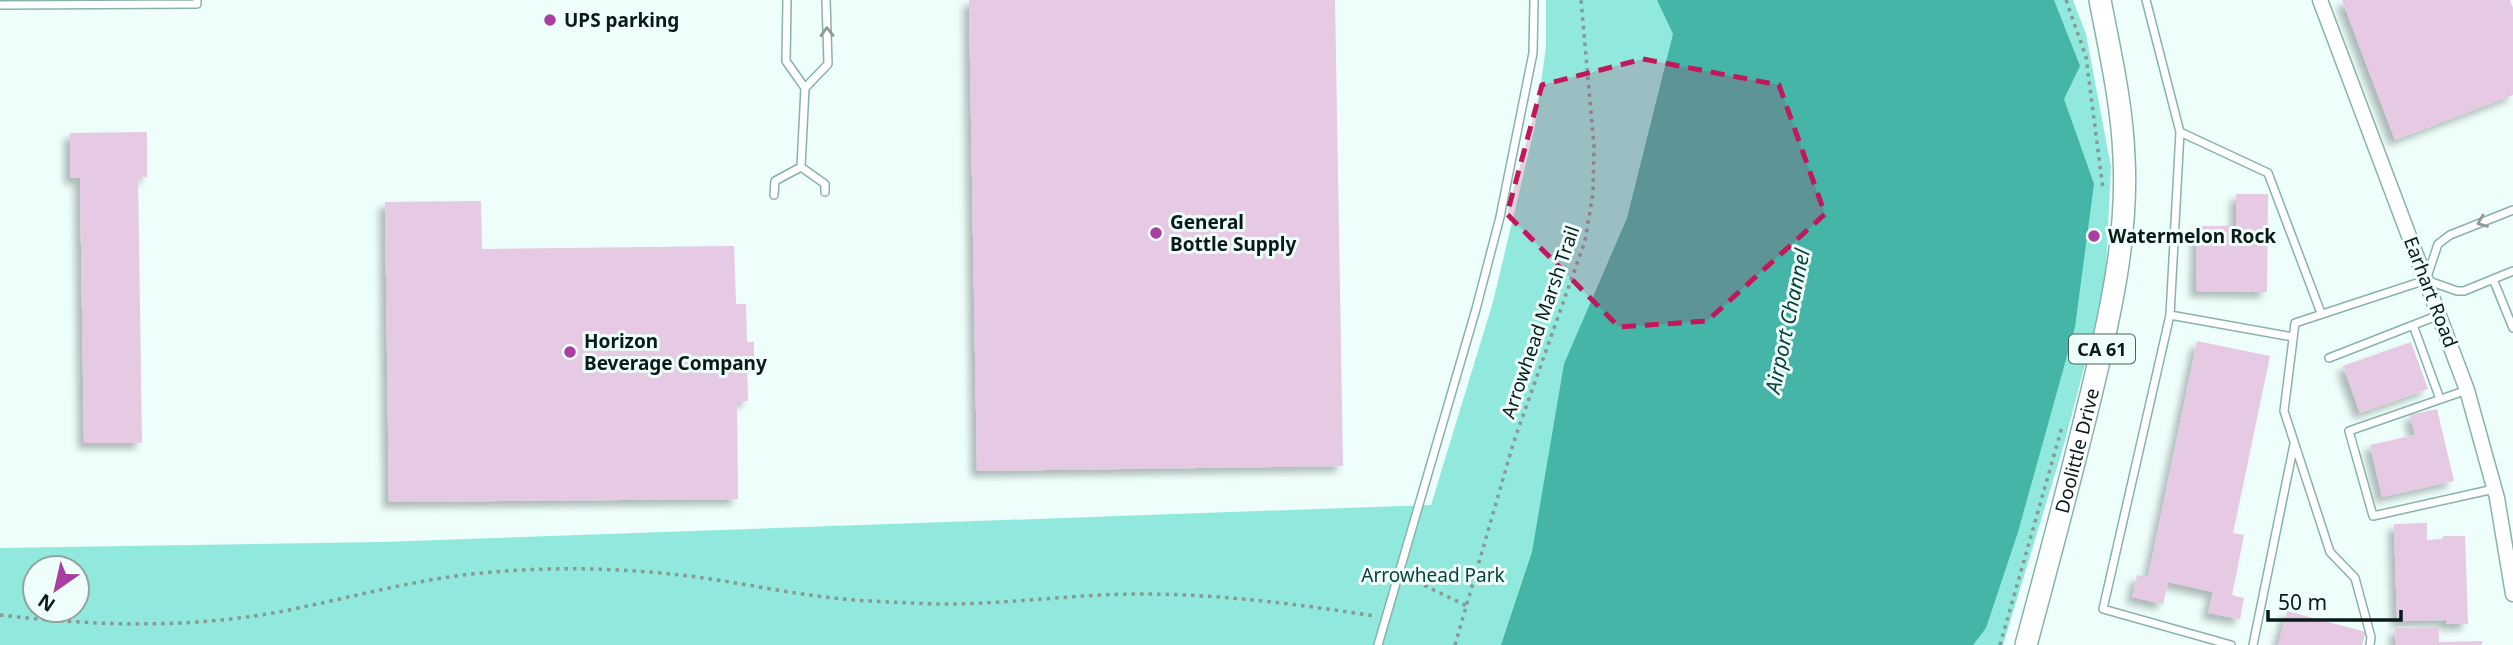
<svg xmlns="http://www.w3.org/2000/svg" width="2513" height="645" font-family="'Noto Sans',sans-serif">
<defs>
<filter id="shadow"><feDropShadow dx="-6" dy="6" stdDeviation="3.5" flood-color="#0004"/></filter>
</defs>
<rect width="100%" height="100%" fill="#edfefb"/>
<path fill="#90e9dc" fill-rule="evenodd" d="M1546,0H2073L2086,34L2111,167L2105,288L2063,448L2003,645H0V548L382,542L1431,505L1493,302L1535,126L1546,47ZM35,568H77V610H35Z"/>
<path fill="#44b5a6" d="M1657,0H2054L2080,66L2064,99L2094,184L2075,327L2018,532L1986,628L1973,645H1501L1532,552L1564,364L1627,218L1673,34Z"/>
<path fill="#e6c9e2" filter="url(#shadow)" d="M969,0H1335L1343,466L977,471Z
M2342,0H2510L2513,8V95L2395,140Z
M147,132V177H138L142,443H84L80,178H70V133Z
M2236,194H2268L2267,292L2196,291L2197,226H2236Z
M481,201L482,249L734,246L736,304H746L747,342H754V362H747L748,401L737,402L738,499L389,502L385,202Z
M2197,341L2270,356L2233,533L2244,535L2232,595L2244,598L2240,619L2208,613L2213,592L2168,582L2163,604L2132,597L2137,575L2148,577Z
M2411,342L2428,389L2360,413L2343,366Z
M2437,409L2454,481L2382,497L2370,445L2415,435L2410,415Z
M2427,523V540L2443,539V536H2465L2468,624H2446V620L2397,621L2394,524Z
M2287,611L2366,632L2362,645H2278Z
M2439,627V642L2482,641V645H2396L2395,628Z"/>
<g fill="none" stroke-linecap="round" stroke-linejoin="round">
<g stroke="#89b2ab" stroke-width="10">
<path id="lane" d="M787,0L786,61L805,88L828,64L826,0
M2146,0L2180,132
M0,5L197,4V0
M801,167L805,88
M774,195L775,181L801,167L825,184V192
M2513,210L2450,235L2438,244L2426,280L2457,291H2464L2513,271
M2493,279L2513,328
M2170,315L2103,609L2231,645
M2413,325L2440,399
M2293,337L2170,315L2180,132L2268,173L2321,313
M2329,358L2439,315
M2467,390L2349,431L2373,516L2494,489
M1378,645L1476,309L1500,217L1533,53L1534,0
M2253,645L2294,444
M2370,645L2371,637L2355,578L2330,552L2284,411L2295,323L2426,280"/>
</g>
<g stroke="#89b2ab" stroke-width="17">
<path id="street" d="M2320,0L2467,390L2497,498L2513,594"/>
</g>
<g stroke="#89b2ab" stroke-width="24">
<g id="primary">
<path id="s1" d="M2026,645C2050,556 2074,467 2095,378C2112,306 2128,232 2124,157C2122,104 2110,52 2100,0"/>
</g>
</g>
<path stroke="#879895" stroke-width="3.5" stroke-dasharray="3.5 5" stroke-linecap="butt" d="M2066,0L2086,57L2103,189
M1409,578L1467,606
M0,615C95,626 189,629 284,611C350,598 415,579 482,573C553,566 627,568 697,577C754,585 811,598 869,601C895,602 920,604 946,604C1010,604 1075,594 1140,594C1220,594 1297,604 1375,616
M1455,645L1514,441L1585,241L1593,193L1594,146L1581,0
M2000,645L2062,427"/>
<use href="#lane" stroke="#fff" stroke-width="7"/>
<use href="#street" stroke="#fff" stroke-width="14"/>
<use href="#primary" stroke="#fff" stroke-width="21"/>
</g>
<defs><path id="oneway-chevron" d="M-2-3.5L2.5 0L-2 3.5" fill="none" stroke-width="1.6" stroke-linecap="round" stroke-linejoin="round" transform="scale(1.75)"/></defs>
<g stroke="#919897">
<use href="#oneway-chevron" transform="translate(827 32) rotate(-91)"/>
<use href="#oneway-chevron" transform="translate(2482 222) rotate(158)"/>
</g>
<path fill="#c2185b" fill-opacity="0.2" stroke="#c2185b" stroke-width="5" stroke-dasharray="14 9" stroke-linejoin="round" d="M1643,59L1779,85L1825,214L1707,321L1619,327L1507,214L1542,85Z"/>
<g fill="#a93fa1" stroke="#edfefb" stroke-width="2.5">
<circle cx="550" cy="20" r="7"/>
<circle cx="1156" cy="233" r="7"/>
<circle cx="2094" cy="236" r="7"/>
<circle cx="570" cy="352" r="7"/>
</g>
<g text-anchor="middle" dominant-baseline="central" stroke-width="6" stroke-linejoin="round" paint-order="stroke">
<rect fill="#edfefb" stroke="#4e5e5c" stroke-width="2" x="2069" y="334.5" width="66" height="29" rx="5"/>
<g font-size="18" font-weight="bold" fill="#0a1a18">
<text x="2102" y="349">CA 61</text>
</g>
<g font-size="19" font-weight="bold" fill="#0a1a18" stroke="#edfefb" text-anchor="start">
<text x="564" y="20">UPS parking</text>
<text x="1170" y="222">General<tspan x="1170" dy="22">Bottle Supply</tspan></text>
<text x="2108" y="236">Watermelon Rock</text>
<text x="584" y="341">Horizon<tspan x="584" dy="22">Beverage Company</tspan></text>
</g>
<g font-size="19" fill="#0a1a18" stroke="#edfefb">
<text transform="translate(2431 292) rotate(69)">Earhart Road</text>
<text transform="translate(1540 322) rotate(-71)">Arrowhead Marsh Trail</text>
<text stroke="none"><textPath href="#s1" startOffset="201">Doolittle Drive</textPath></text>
</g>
<g font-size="19" fill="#0d403a" stroke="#edfefb">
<text x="1433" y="575">Arrowhead Park</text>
</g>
<g font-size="21" font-style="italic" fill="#0d403a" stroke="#edfefb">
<text transform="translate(1787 321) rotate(-78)">Airport Channel</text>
</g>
</g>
<g transform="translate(56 589) rotate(214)"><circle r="33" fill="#edfefb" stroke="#92a3a0" stroke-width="2"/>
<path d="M0-5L12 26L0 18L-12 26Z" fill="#a93fa1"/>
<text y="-10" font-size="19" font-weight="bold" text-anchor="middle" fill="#0a1a18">N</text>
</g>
<path d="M2268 610v10h133v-10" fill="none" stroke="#0a1a18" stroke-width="3.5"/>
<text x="2278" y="610" font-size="21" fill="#0a1a18" stroke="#edfefb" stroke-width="5" paint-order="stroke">50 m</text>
</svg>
